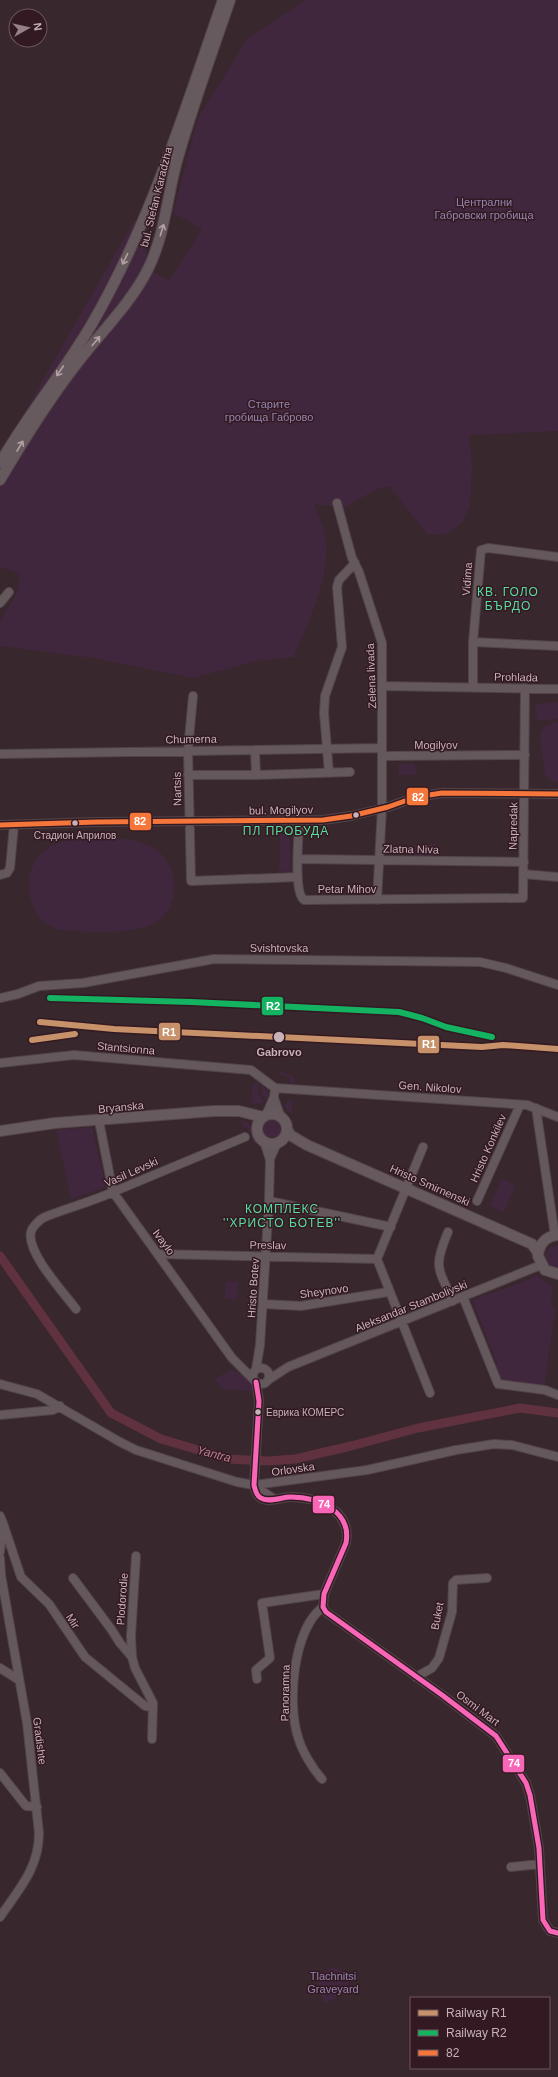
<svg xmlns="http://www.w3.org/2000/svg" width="558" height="2077" font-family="Arial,sans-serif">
<rect width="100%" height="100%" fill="#38272d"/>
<path fill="#41273d" d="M306,0H558V431L469,435L472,465L470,507L462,522L447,534H427L389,486L375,490L344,508L314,504C318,515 325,528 326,539C330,580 309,620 294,657L257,661L193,678L93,658L0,646V621L17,593L20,575L4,567L0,571V455L135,219L152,272L170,280L202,229L173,213L198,118L248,38Z
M514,591H530V606L513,605Z
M558,702V719L537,721L535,704Z
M556,722L558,723V782L551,780L545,775L540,734L544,727Z
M399,764H415L416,775H399Z
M280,834H290V871L279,872Z
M126,839C136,840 146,843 154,848C180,865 182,907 155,923C135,935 85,932 61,930C23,923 17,861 53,845C74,835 103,839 126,839Z
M436,844L437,855L415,856L414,845Z
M277,1070L293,1076L296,1085H292L288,1077L280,1074Z
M258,1081V1092L264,1103L251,1104L253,1084Z
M262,1085L268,1091L269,1101L262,1095Z
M292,1100V1114L284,1106L287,1102Z
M279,1108L293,1120L294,1133Z
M263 1129a9 9 0 1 1 18 0a9 9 0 1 1-18 0Z
M243,1120L250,1125L260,1144L253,1143L252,1133H249L248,1127H243Z
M92,1127L106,1187L71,1199L56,1130Z
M502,1179L515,1185L504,1212L490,1206Z
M558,1245V1270L550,1267L545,1256L549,1248Z
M536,1275L545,1282L553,1286L551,1307L555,1309L544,1388L499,1380L493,1366L497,1363L472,1300L528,1280Z
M226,1281L238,1282L237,1299H225Z
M231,1369C239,1374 253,1380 253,1391L223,1389L215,1379Z
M333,1967L353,1975L354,1978L335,1999L324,2003L317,1981L322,1973Z"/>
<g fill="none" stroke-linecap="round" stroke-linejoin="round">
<path stroke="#60313f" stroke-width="9" d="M0,1256L111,1413L161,1439L229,1459L268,1461L295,1459L351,1446L418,1428L520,1408L558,1413"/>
<g stroke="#514448" stroke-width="10">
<path id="minor" d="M337,503L352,558L359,572L382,643V808L377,900
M0,603L9,592
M473,642L558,646
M383,686L558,689
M473,687V642L481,550L488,548L558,557
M193,696L188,750L191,881L298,877
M255,750L256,775
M0,754L382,748
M382,756L525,755
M329,773L324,713L325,696L342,647L337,587L339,580L355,563
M188,775H256L350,772
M299,821C299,835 293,892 304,900L523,898L525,688
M0,825L97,822L323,820L351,816L388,807L416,797L442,793L558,794
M298,859L524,862
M523,874L558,877
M0,875L7,873L10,868L14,825
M0,998L18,994L39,986L83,983L214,959L480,962L506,968L558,985
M0,1063L74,1055L251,1070L275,1088L527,1105L558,1117
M274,1098L281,1118
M536,1108L555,1236
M266,1115L274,1097L275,1088
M99,1121L113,1192L232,1358L254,1380
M423,1147L377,1259L430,1393
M270,1159L277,1143
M269,1201L391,1227
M477,1201L520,1105
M448,1232C433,1267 438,1268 453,1301
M158,1254L377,1259
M463,1297L498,1384L545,1390L558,1395
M263,1304L301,1306L388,1292
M76,1309C64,1293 26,1252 31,1232C32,1227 40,1219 45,1217C67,1208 91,1202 113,1192C157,1174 201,1155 245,1137
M253 1376a8 8 0 1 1 16 0a8 8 0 1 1-16 0Z
M256,1369L260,1345L269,1201L270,1160L264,1141
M268,1380L288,1367L541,1265
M256,1382L259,1401L254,1485C255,1489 256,1496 261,1498C268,1503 282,1497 291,1497C318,1497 352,1511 346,1543L324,1594L323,1607L326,1612L442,1695L496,1736L526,1783L530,1795L539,1848L543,1920L550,1931L558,1933
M0,1384L37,1394L120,1442L136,1450L237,1482L254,1485L367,1470L456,1450L494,1444L512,1445L558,1457
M0,1415L53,1410L60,1406
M254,1485L274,1499
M0,1516L3,1523L0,1552
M3,1523L21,1577L49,1604L85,1657L145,1706L153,1707
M136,1556L131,1636L132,1657L135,1668L153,1703L152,1739
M0,1558L1,1575L27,1723L39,1833C39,1868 19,1889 0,1917
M73,1578L111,1629L120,1643L132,1657
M0,1668L19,1680
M416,1677L432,1668L439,1658L452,1612L453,1583L456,1580L487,1578
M257,1679L256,1670L270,1658L262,1603L324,1594
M0,1773L26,1806L37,1807
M322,1779C312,1768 302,1751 298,1737C287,1703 293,1629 323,1607
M511,1867L540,1864"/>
</g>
<g stroke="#54454a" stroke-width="12">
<path id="major" d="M0,463C28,414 65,371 93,322C151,221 185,109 223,0
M0,480C23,441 47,402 75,366C99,334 130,305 148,269C165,235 167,197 177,161C192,107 212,53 230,0
M257 1129a15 15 0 1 1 30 0a15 15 0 1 1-30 0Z
M287,1129L290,1135L307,1145L532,1244L538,1253
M0,1131L55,1123L214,1111H239L263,1117
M558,1235C546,1236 539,1244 538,1256L545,1270L558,1274"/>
</g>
<use href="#minor" stroke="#65585c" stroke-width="8"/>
<use href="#major" stroke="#675a5e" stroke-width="10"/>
<g stroke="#331a22" stroke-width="8">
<path id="bus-1" d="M0,825L97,822L323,820L351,816L388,807L416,797L442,793L558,794"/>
</g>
<g stroke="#331a22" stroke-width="8">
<path id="bus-2" d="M256,1382L259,1401L254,1485C255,1489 256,1496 261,1498C268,1503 282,1497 291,1497C318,1497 352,1511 346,1543L324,1594L323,1607L326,1612L442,1695L496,1736L526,1783L530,1795L539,1848L543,1920L550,1931L558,1933"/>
</g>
<use href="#bus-1" stroke="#f5763a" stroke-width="5"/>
<use href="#bus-2" stroke="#fa66b7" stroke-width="5"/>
<g stroke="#331a22" stroke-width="9">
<path id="rail-1" d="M40,1022L114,1029L482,1047L503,1045L558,1049
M32,1040L75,1034"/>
</g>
<g stroke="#331a22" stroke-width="9">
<path id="rail-2" d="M50,998L191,1002L399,1012L422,1018L446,1027L492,1037"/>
</g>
<use href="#rail-1" stroke="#c7916a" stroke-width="6"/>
<use href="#rail-2" stroke="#13b361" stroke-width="6"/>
</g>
<defs><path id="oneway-shaft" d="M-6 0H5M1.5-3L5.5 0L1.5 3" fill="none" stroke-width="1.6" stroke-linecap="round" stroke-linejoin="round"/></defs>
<g stroke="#b5a0a6">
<use href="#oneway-shaft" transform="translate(162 230) rotate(-73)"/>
<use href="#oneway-shaft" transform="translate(125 259) rotate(116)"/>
<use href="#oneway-shaft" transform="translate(96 341) rotate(-50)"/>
<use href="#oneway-shaft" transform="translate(60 371) rotate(124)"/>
<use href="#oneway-shaft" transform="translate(20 446) rotate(-59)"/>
</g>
<g fill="#c9b1b8" stroke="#331a22" stroke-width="1.5">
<circle cx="356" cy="815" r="3.5"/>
<circle cx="75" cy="823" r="3.5"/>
<circle cx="279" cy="1037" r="6"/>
<circle cx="258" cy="1412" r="3.5"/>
</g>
<g text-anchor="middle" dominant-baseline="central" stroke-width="3" stroke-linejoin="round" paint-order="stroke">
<g font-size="10" fill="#c9b1b8" stroke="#331a22">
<text x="75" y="835">Стадион Априлов</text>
<text x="266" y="1412" text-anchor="start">Еврика КОМЕРС</text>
</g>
<g font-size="11" fill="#c9b1b8" stroke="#331a22">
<text transform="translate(156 197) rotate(-76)">bul. Stefan Karadzha</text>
<text transform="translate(467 579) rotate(-86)">Vidima</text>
<text transform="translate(371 676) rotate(-92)">Zelena livada</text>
<text transform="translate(516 677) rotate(1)">Prohlada</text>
<text transform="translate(191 739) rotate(-1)">Chumerna</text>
<text x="436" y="745">Mogilyov</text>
<text transform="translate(177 789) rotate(-91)">Nartsis</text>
<text transform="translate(281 810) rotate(-1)">bul. Mogilyov</text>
<text transform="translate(513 826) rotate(-89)">Napredak</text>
<text transform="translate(411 849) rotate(1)">Zlatna Niva</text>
<text x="347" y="889">Petar Mihov</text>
<text x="279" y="948">Svishtovska</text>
<text transform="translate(126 1048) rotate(5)">Stantsionna</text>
<text transform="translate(430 1087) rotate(4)">Gen. Nikolov</text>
<text transform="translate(121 1107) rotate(-5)">Bryanska</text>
<text transform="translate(488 1148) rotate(-66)">Hristo Konkilev</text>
<text transform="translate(131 1172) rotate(-24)">Vasil Levski</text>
<text transform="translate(430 1185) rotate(24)">Hristo Smirnenski</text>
<text transform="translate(164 1242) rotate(54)">Ivaylo</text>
<text transform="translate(268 1245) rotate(1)">Preslav</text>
<text transform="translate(253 1288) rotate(-86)">Hristo Botev</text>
<text transform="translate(324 1291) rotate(-8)">Sheynovo</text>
<text transform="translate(411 1306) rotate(-22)">Aleksandar Stamboliyski</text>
<text transform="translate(293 1469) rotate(-8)">Orlovska</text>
<text transform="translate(122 1599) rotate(-86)">Plodorodie</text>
<text transform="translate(437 1616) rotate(-79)">Buket</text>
<text transform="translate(73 1621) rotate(57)">Mir</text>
<text transform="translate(285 1693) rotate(-89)">Panoramna</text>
<text transform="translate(478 1708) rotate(37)">Osmi Mart</text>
<text transform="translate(40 1741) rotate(83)">Gradishte</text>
</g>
<g font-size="11" fill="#9385b0" stroke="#331a22">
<text x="484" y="202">Централни<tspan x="484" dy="13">Габровски гробища</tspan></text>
<text x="269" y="404">Старите<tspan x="269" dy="13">гробища Габрово</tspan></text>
<text x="333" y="1976">Tlachnitsi<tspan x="333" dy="13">Graveyard</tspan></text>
</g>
<g font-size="11" font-weight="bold" fill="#c9b1b8" stroke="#331a22">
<text x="279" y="1052">Gabrovo</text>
</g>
<g font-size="12" letter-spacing="1" fill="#58dd9f" stroke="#331a22">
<text x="508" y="592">КВ. ГОЛО<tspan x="508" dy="14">БЪРДО</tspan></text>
<text x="286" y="831">ПЛ ПРОБУДА</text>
<text x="282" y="1209">КОМПЛЕКС<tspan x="282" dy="14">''ХРИСТО БОТЕВ''</tspan></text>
</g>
<g font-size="12" font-style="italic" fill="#b87e90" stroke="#331a22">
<text transform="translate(214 1454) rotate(15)">Yantra</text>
</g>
</g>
<g stroke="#331a22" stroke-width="1.5">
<rect x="406" y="787" width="23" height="19" rx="4" fill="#f5763a"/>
<rect x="129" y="812" width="23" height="19" rx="4" fill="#f5763a"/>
<rect x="261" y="996" width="23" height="20" rx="4" fill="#13b361"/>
<rect x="158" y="1022" width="23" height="19" rx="4" fill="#c7916a"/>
<rect x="417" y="1035" width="23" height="19" rx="4" fill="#c7916a"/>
<rect x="312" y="1495" width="23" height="19" rx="4" fill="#fa66b7"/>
<rect x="502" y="1754" width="23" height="19" rx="4" fill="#fa66b7"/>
</g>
<g font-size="11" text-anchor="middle" font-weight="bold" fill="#fff">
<text x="418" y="801">82</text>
<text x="140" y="825">82</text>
<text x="273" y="1010">R2</text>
<text x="169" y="1036">R1</text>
<text x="429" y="1048">R1</text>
<text x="324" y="1508">74</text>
<text x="514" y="1767">74</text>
</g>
<rect x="410" y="1997" width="140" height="72" fill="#331a22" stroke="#6f565e"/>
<rect x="418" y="2010" width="20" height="6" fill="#c7916a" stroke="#6f565e"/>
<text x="446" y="2017" font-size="12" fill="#c9b1b8">Railway R1</text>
<rect x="418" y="2030" width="20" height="6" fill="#13b361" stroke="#6f565e"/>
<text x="446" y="2037" font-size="12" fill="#c9b1b8">Railway R2</text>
<rect x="418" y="2050" width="20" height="6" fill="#f5763a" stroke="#6f565e"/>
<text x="446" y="2057" font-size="12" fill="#c9b1b8">82</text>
<g transform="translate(28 28) rotate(82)"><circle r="19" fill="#331a22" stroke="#6f565e"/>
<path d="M0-3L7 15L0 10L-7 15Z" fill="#968187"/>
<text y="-6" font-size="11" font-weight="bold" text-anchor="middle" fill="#c9b1b8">N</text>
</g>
</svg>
